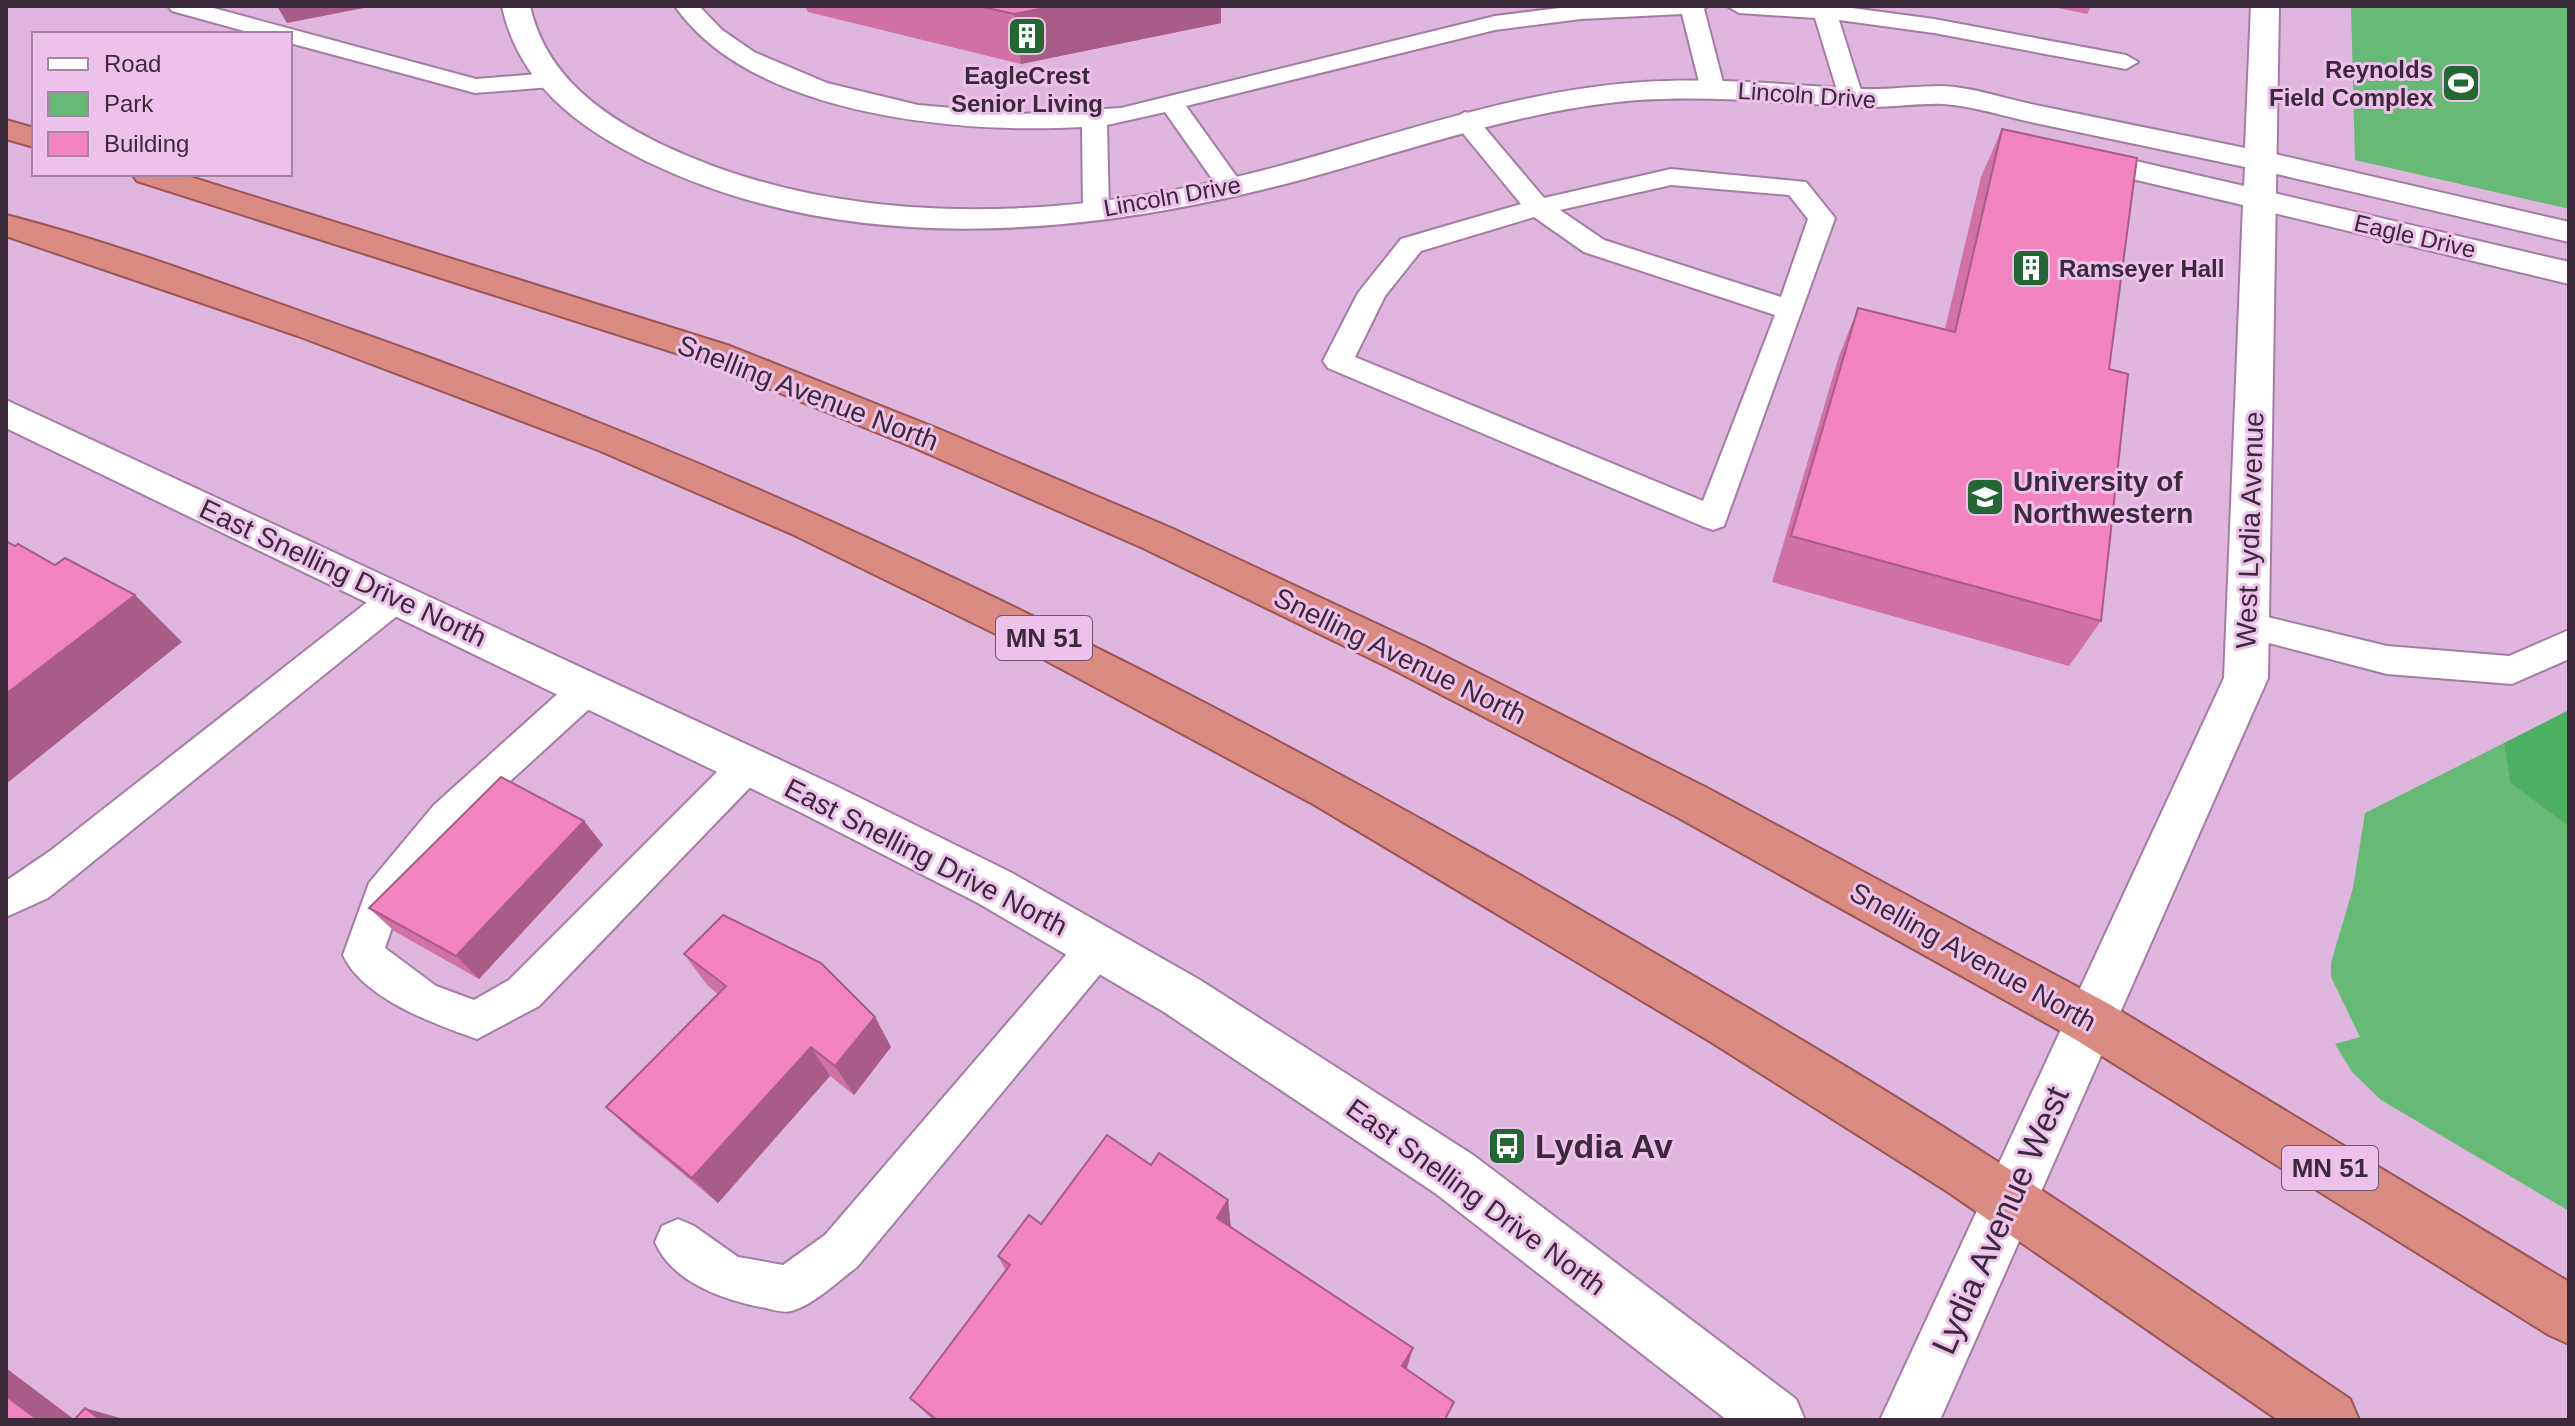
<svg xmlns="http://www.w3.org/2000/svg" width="2575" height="1426" font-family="Helvetica,sans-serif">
<rect width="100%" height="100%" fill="#dfb6dd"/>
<!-- green -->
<path fill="#67ba75" d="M2351 6H2569V209L2355 160Z
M2504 743 2510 783 2569 827V1211L2381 1100 2352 1072 2335 1044 2360 1037 2331 977V963L2353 888 2365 813Z"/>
<!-- forest -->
<path fill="#4cb060" d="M2569 710V827L2510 783 2504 743Z"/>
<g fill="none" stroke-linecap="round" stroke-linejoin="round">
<!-- service casing -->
<g stroke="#a47da3" stroke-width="4">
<path id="service" d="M168 6H206L476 79 551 73 563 80 551 87 475 93 290 43V34H255L172 11Z
M675 6H699L722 30 754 52 827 83 918 105 1022 114 1121 108 1495 16 1575 6H1707L1704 9 1725 90 1713 97 1701 90 1682 14 1581 19 1495 30 1186 106 1244 187 1240 193H1222L1165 112 1107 125 1109 211 1105 217H1087L1083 211 1082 127C960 134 751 116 675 6Z
M1727 6H1837L1934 19 2126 55 2138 62 2126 69 1934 33 1839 20 1864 100 1852 107 1840 100 1815 18 1739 13Z
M1465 112 1474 115 1544 198 1671 169 1806 182 1835 218 1724 526 1713 530 1702 526 1328 368 1323 361 1358 293 1401 239 1521 204 1452 120ZM1671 185 1789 195 1808 219 1781 297 1604 240 1560 210ZM1534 217 1584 252 1775 315 1703 501 1355 357 1385 296 1421 251Z
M396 585 408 589 413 598 408 607 48 898 6 917V881L50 851 384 589Z
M2247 612 2387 646 2509 656 2569 630V659L2512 684 2387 674 2235 634 2230 625 2235 616Z
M587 675 600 679 605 689 600 699 460 827 400 904 385 948 436 986 474 1000 509 980 735 754 748 750 761 754 766 765 761 776 539 1006 477 1039C435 1024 363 999 343 955L369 883 434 805 574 679Z
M1098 929 1112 934 1118 947 1112 960 857 1267C838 1281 814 1305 791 1311 783 1313 774 1310 766 1308 726 1301 672 1283 655 1242L662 1226 678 1219 694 1226 738 1257 783 1265 825 1235 1084 934Z"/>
</g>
<!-- minor casing -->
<g stroke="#a47da3" stroke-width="4">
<path id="minor" d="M2262 151 2569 222V242L2251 168 2246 161 2251 154Z
M2261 190 2569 262V284L2249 207 2245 200 2249 193Z"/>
</g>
<!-- tertiary casing -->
<g stroke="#a47da3" stroke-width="4">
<path id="tertiary" d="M502 6H530C546 76 601 115 663 145 855 236 1087 219 1287 164 1404 132 1520 90 1642 82 1715 77 1787 85 1860 89 1887 90 1915 86 1942 86 1971 87 2003 98 2031 104 2102 119 2174 133 2245 148L2251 6H2279L2268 678 1940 1420H1880L2224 678 2243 205 2064 163 2059 156 2064 149 2075 147 2244 186 2245 167C2175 152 2105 138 2035 123 2006 117 1974 106 1944 104 1917 103 1888 108 1861 107 1786 103 1713 95 1638 100 1523 109 1414 149 1304 179 1093 236 851 260 648 162 580 129 518 84 502 6Z
M6 400 834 785 1012 873 1200 980 1473 1155 1796 1399 1805 1420H1727L1435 1193 1164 1012 978 903 802 813 6 428Z"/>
</g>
<!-- trunk casing -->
<g stroke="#9c5655" stroke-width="4">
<path id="trunk" d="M6 120 34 128V147L6 139Z
M132 174H181L730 346 941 430 1171 528 1424 646 1709 789 2109 1004 2569 1282V1344L2549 1335 2073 1038 1677 817 1394 670 1143 548 915 448 704 362 137 181Z
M6 215C123 245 244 292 358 332 799 487 1210 693 1613 929 1738 1002 1865 1076 1987 1155 2110 1233 2229 1317 2350 1399L2359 1420H2278L1948 1192 1711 1042 1313 804 1004 638 794 535 598 450 298 336 6 236Z"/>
</g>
<!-- service -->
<use href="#service" fill="#fff" fill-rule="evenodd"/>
<!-- minor -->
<use href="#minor" fill="#fff" fill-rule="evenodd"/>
<!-- tertiary -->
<use href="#tertiary" fill="#fff" fill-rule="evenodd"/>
<!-- trunk -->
<use href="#trunk" fill="#da8b82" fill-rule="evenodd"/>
</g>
<!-- wall -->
<path fill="#d072a4" d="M805 6H1221V23L1021 64 808 12Z
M2049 6H2091L2087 14Z
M2002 129 2109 369 2101 621 2069 666 1772 582 1839 356 1858 308 1945 329 1981 177Z
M584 821 603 845 479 979 394 931 369 908Z
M684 954 875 1017 891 1047 854 1095 830 1076 718 1203 635 1134 606 1107 718 994 708 986Z
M1151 1165 1228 1200 1231 1227 1407 1369 1454 1402 1446 1419 1447 1420H933L910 1398 1006 1271 998 1256 1041 1224Z"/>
<!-- shaded-wall -->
<path fill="#a95c86" d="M277 6H374L287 23Z
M1056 6H1221V23L1021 64 1014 14Z
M135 595 182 642 6 784V694Z
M584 821 603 845 479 979 456 956Z
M875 1017 891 1047 854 1095 835 1066Z
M811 1047 830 1076 718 1203 692 1178Z
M1228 1200 1231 1230 1217 1218Z
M1413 1348 1406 1371 1402 1366Z
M6 1368 75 1420H38L6 1396Z
M85 1408 127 1420H101Z"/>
<!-- building -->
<path fill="#f284bf" stroke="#a95c86" stroke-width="2" d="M978 6H1056L1014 14Z
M2002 129 2137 158 2109 369 2128 374 2101 621 1791 536 1858 308 1955 332Z
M6 541 15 546 18 544 55 565 65 558 135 595 6 694Z
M501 777 584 821 456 956 369 908Z
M723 915 821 963 875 1017 835 1066 811 1047 692 1178 606 1107 726 986 684 954Z
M1107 1135 1151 1165 1159 1153 1228 1200 1217 1218 1413 1348 1402 1366 1454 1402 1445 1419 1447 1420H937L910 1398 1010 1265 998 1256 1029 1215 1041 1224Z
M6 1396 38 1420H6Z
M85 1408 101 1420H74Z"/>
<!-- icons -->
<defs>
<g id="building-square" transform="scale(2)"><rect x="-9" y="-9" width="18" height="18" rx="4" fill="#236732" stroke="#edc2ea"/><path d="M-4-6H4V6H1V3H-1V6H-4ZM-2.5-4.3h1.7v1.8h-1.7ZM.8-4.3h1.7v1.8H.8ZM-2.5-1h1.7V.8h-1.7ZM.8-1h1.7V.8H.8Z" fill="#fff"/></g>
<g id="stadium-square" transform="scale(2)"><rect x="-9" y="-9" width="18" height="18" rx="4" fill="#236732" stroke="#edc2ea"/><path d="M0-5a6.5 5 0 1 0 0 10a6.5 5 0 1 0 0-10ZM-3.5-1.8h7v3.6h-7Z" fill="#fff"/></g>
<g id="university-square" transform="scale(2)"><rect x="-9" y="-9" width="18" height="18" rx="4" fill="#236732" stroke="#edc2ea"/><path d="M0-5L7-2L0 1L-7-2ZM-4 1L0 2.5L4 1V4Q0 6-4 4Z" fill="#fff"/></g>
<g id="bus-square" transform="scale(2)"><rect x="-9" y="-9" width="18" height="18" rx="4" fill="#236732" stroke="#edc2ea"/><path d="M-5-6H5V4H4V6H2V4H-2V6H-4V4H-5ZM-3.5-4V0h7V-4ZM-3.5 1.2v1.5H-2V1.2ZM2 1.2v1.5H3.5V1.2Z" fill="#fff"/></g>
</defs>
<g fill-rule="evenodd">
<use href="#building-square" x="1027" y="36"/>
<use href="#stadium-square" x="2461" y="83"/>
<use href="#building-square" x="2031" y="268"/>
<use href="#university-square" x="1985" y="497"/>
<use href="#bus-square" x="1507" y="1146"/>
</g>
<g text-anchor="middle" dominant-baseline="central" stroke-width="6" stroke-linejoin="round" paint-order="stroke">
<!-- far-poi labels -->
<g font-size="24" font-weight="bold" fill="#3a2a3a" stroke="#edc2ea" text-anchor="end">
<text x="2433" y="69">Reynolds<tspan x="2433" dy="28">Field Complex</tspan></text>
<text x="1027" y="75" text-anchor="middle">EagleCrest<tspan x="1027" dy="28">Senior Living</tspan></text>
<text x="2059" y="268" text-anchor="start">Ramseyer Hall</text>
</g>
<!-- far-street labels -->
<g font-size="24" fill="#3a2a3a" stroke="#edc2ea">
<text transform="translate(1807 95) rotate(4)">Lincoln Drive</text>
<text transform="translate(1172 196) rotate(-10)">Lincoln Drive</text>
<text transform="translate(2415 236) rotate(13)">Eagle Drive</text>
</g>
<!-- shield labels -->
<g fill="#edc2ea" stroke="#70586f" stroke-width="2">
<rect x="996" y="616" width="96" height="44" rx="6"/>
<rect x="2282" y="1146" width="96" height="44" rx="6"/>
</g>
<g font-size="26" font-weight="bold" fill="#3a2a3a">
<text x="1044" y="638">MN 51</text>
<text x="2330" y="1168">MN 51</text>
</g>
<!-- street labels -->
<g font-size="28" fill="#3a2a3a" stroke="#edc2ea">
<text transform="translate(808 393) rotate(21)">Snelling Avenue North</text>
<text transform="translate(2250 530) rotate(-88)">West Lydia Avenue</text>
<text transform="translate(343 573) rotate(25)">East Snelling Drive North</text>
<text transform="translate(1400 656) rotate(26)">Snelling Avenue North</text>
<text transform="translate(926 857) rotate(27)">East Snelling Drive North</text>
<text transform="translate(1973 957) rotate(29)">Snelling Avenue North</text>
<text transform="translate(1476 1197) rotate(36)">East Snelling Drive North</text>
</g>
<!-- poi labels -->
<g font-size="28" font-weight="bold" fill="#3a2a3a" stroke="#edc2ea" text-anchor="start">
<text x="2013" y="481">University of<tspan x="2013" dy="32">Northwestern</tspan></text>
</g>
<!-- near-poi labels -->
<g font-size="34" font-weight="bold" fill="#3a2a3a" stroke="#edc2ea" text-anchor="start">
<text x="1535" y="1146">Lydia Av</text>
</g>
<!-- near-street labels -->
<g font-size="34" fill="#3a2a3a" stroke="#edc2ea">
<text transform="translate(2000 1220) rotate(-66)">Lydia Avenue West</text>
</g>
</g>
<!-- border -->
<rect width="2575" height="1426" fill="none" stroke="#3a2a3a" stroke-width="16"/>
<!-- legend -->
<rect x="32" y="32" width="260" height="144" fill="#edc2ea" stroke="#a585a4" stroke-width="2"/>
<rect x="48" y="58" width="40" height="12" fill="#ffffff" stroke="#a585a4" stroke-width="2"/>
<text x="104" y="72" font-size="24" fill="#3a2a3a">Road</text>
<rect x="48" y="92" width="40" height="24" fill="#67ba75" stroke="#a585a4" stroke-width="2"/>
<text x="104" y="112" font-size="24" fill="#3a2a3a">Park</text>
<rect x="48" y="132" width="40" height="24" fill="#f284bf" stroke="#a585a4" stroke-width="2"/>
<text x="104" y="152" font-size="24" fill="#3a2a3a">Building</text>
</svg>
